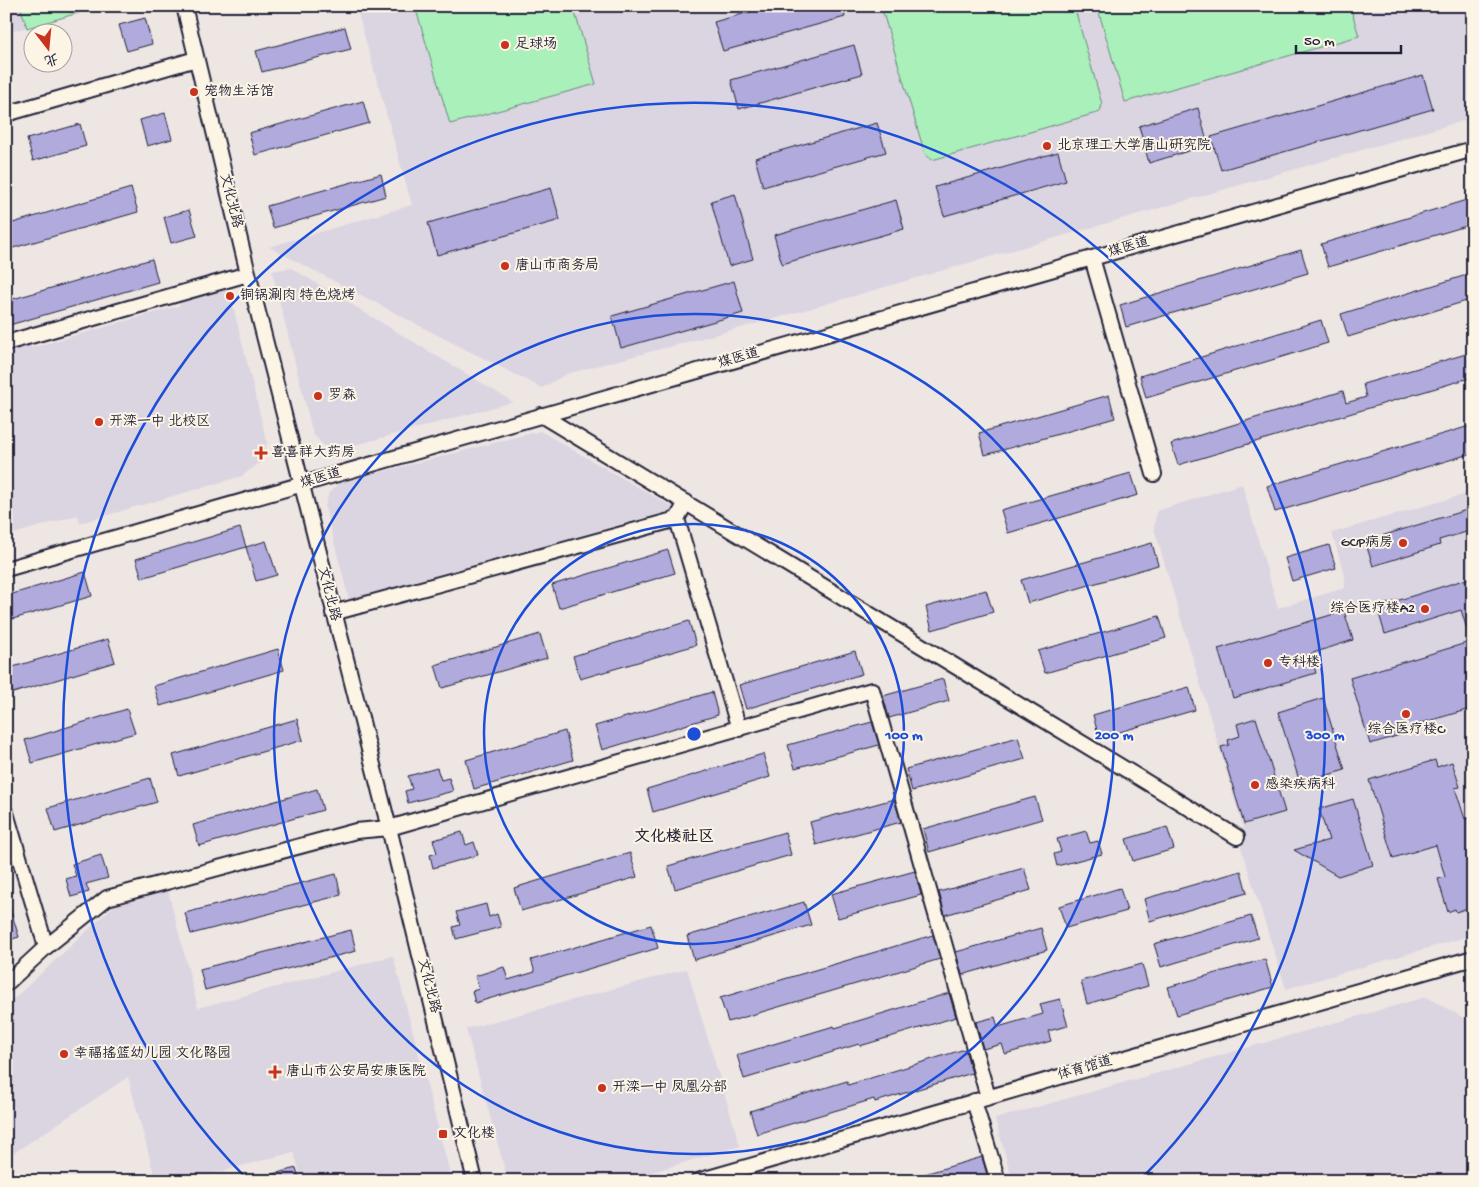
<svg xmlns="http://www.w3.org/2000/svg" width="1479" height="1187" font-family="'Gochi Hand','LXGW WenKai TC',sans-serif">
<rect width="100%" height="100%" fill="#ede6e3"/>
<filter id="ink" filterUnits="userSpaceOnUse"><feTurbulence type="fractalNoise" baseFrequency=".02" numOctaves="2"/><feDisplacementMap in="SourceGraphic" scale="10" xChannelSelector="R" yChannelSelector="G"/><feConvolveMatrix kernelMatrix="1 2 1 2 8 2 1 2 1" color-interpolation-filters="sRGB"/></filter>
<g filter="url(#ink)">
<!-- built -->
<path fill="#dbd4e1" d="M6 6H102L6 33Z
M356 6H1473V118L770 320 566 374 542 388 445 339 269 247 412 205Z
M291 268 513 402 341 449 324 446 313 434 272 271Z
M228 286 267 443 261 462 242 476 80 523 78 515 6 536V352L30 345 31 348 179 306 181 298Z
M540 431 676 509 349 599 325 507 329 493 339 483Z
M1242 484 1278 608 1345 588V576L1332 533 1473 492V935L1286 989 1240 844 1244 831 1154 528 1157 511Z
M168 891 198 1008 393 956 452 1181H302L294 1152 186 1181H156L128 1077 6 1158V1006L115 905Z
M687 969 740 1146 621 1181H508L466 1029Z
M1426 997 1473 1023V1181H1013L995 1119Z"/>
<!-- green -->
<path fill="#aaf0bb" stroke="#66897b" d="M20 6H102L27 28Z
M415 6H573L596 84 450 124Z
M881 6H1074L1102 104 1100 112 932 160 925 154Z
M1097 6H1159L1160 8 1166 6H1350L1359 36 1125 102Z"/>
<!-- building -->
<path fill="#b0abdc" stroke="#22223b" d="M771 6H842L845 17 723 51 714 22Z
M145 18 152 44 127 51 119 25Z
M345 27 351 49 262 72 256 51Z
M854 45 862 74 739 109 731 80Z
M1423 75 1433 109 1221 170 1211 137Z
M363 101 369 123 255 155 249 133Z
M1198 108 1208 145 1149 163 1139 126Z
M165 113 172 139 147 146 140 120Z
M877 123 886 152 763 187 755 158Z
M80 124 86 146 33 161 27 139Z
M1058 152 1066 181 944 216 935 187Z
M381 174 386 196 273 228 267 206Z
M131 188 138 212 6 250V225Z
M551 188 560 220 437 255 428 223Z
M735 194 753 259 729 266 711 201Z
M1473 198V224L1328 267 1321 244Z
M896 200 904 229 782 264 774 235Z
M189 210 197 236 171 243 164 217Z
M1301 250 1308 273 1126 327 1120 305Z
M152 259 158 282 6 326V301Z
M1473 273V299L1348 337 1341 314Z
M734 281 743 313 621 348 612 316Z
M1321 320 1328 343 1146 398 1140 376Z
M1473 352V377L1178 465 1171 444 1343 391 1346 403 1366 397 1363 384Z
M1109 395 1115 418 985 455 979 433Z
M1473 425V453L1275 512 1267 486Z
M1131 473 1138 495 1008 533 1001 510Z
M1473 508V530L1439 540 1440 545 1373 566 1365 541Z
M240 528 246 547 142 578 136 559Z
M266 541 277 575 256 581 246 547Z
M1152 543 1158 565 1028 603 1021 580Z
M1329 545 1336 568 1292 581 1285 558Z
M668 550 675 573 559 608 552 585Z
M85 572 92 596 6 621V596Z
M1473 577V639H1470L1461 610 1385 634 1377 607Z
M986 590 993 612 932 630 926 607Z
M1344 611 1353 640 1310 654 1316 673 1233 698 1218 649Z
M1159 616 1166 638 1045 673 1038 651Z
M689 621 696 645 580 679 573 656Z
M540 634 547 658 442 688 435 665Z
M108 639 115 662 13 693 6 669Z
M1473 641V708L1418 724 1420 729 1370 744 1350 678Z
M278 649 284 670 160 706 154 686Z
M855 651 862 674 746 709 739 685Z
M943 679 949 701 889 718 883 696Z
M1189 687 1195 710 1099 738 1093 715Z
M712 692 718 715 602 750 595 726Z
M1323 698 1345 770 1300 783 1278 712Z
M127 709 135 733 32 763 25 740Z
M1256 718 1285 812 1244 824 1221 747 1229 745 1228 740 1240 736 1237 724Z
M297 719 303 740 179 776 173 755Z
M872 722 879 745 795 768 788 745Z
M565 731 573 760 474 789 466 760Z
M1018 737 1025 759 912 791 906 769Z
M763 754 770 777 653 812 647 789Z
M1435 760 1437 767 1452 762 1460 787 1455 788 1465 819 1468 818 1473 833V906L1456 912 1455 909 1448 912 1438 879 1445 877 1436 845 1393 858 1369 780Z
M437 768 441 780 449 778 453 791 408 803 405 791 412 789 408 776Z
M150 778 157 802 55 832 48 808Z
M317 789 323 810 199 846 193 825Z
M1035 797 1042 819 929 852 923 829Z
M894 799 901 822 816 845 810 822Z
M1353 799 1373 865 1338 876 1294 850 1329 840 1319 809Z
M1167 827 1174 849 1133 861 1126 839Z
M1086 831 1090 843 1098 841 1102 854 1057 866 1054 854 1061 852 1057 839Z
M462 832 466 845 474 842 478 855 433 868 430 855 437 853 433 840Z
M785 832 791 855 675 889 668 866Z
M630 853 637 877 521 911 514 888Z
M101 855 108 878 86 884 89 892 71 897 66 879 76 876 72 864Z
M1024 868 1031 890 945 915 939 892Z
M915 871 921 895 838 918 831 894Z
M1241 871 1247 893 1150 921 1144 899Z
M336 874 341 895 191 934 185 913Z
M1120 888 1127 911 1066 928 1059 906Z
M804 902 811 925 694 960 687 936Z
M486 904 489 917 497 914 501 927 456 939 453 927 460 925 456 912Z
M6 905H9L19 937 6 941Z
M1251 916 1258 938 1161 967 1154 944Z
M651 925 658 948 475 1003 472 991 479 989 475 976 504 967 508 980 535 972 531 960Z
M1041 928 1047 950 962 975 956 952Z
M351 930 356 951 205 990 200 969Z
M933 935 940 959 728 1022 720 998Z
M1265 959 1273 987 1177 1015 1168 987Z
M1142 964 1148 986 1087 1004 1081 981Z
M949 993 956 1017 860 1046 859 1044 744 1079 737 1055 834 1026 835 1028Z
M1060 999 1068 1026 1048 1031 1051 1041 1005 1054 1002 1044 983 1049 976 1022 995 1017 998 1027 1043 1014 1040 1004Z
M965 1049 972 1073 875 1102 874 1099 757 1134 750 1111 847 1081 848 1085Z
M982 1157 989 1181H912L911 1178Z
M296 1168 300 1181H262V1177Z"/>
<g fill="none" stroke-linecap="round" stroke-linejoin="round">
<!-- minor casing -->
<g stroke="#22223b" stroke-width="18">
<path id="minor" d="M184 6 245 261 389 828 475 1181
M6 114 196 59
M1092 258 1154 474
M6 343 248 274
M541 415 1237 837
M677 519 739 729
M6 569 1473 149
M333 613 677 519 686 502
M6 813 46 947
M6 984 46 947 107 898 356 831 389 828 872 690 988 1097
M974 1101 998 1181
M698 1181 1473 958"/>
</g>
<!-- minor -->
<use href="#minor" stroke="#fcf5e5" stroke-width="14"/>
</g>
</g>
<!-- distance rings -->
<g fill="none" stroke="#1d4ed8" stroke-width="2.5">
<circle cx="694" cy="734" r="210"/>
<circle cx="694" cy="734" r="420"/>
<path d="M248 1180A631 631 0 1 1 1140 1180"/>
</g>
<!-- markers -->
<g fill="#c8321e" stroke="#fcf5e5" stroke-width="2">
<circle cx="505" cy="45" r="5"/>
<circle cx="194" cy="92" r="5"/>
<circle cx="1047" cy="146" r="5"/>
<circle cx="505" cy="266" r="5"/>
<circle cx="230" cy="296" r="5"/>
<circle cx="318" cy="396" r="5"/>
<circle cx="99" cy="422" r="5"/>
<path d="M258.5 445.5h5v5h5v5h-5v5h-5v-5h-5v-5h5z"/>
<circle cx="1403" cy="543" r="5"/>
<circle cx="1425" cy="609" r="5"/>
<circle cx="1268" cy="663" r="5"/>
<circle cx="1406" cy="714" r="5"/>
<circle cx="1255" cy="785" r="5"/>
<circle cx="64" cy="1054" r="5"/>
<path d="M272.5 1064.5h5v5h5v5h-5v5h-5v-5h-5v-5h5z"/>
<circle cx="602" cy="1088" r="5"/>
<rect x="438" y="1129" width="10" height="10" rx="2.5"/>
</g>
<g text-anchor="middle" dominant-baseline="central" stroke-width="4" stroke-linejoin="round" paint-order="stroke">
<!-- poi labels -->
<g font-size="14" fill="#22223b" stroke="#fcf5e5" text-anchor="start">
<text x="515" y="45">足球场</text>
<text x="204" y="92">宠物生活馆</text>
<text x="1057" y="146">北京理工大学唐山研究院</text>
<text x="515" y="266">唐山市商务局</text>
<text x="240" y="296">铜锅涮肉 特色烧烤</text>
<text x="328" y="396">罗森</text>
<text x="109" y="422">开滦一中 北校区</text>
<text x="271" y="453">喜喜祥大药房</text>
<text x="1393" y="543" text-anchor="end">GCP病房</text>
<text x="1415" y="609" text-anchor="end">综合医疗楼A2</text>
<text x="1278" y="663">专科楼</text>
<text x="1406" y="730" text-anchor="middle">综合医疗楼C</text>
<text x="1265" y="785">感染疾病科</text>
<text x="74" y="1054">幸福摇篮幼儿园 文化路园</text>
<text x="286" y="1072">唐山市公安局安康医院</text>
<text x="612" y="1088">开滦一中 凤凰分部</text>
<text x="453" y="1134">文化楼</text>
</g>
<!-- street labels -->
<g font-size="14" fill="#22223b" stroke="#fcf5e5">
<text transform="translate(230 201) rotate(76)">文化北路</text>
<text transform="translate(1129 248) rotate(-16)">煤医道</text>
<text transform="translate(739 359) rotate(-16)">煤医道</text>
<text transform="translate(321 479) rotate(-16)">煤医道</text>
<text transform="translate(328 594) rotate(76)">文化北路</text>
<text transform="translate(428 986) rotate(76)">文化北路</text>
<text transform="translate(1085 1069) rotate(-16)">体育馆道</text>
</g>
<!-- quarter labels -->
<g font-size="16" font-weight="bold" fill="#22223b" stroke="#fcf5e5">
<text x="674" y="838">文化楼社区</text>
</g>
</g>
<circle cx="694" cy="734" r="8" fill="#1d4ed8" stroke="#fcf5e5" stroke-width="2.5"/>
<g font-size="15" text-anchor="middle" font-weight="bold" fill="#1d4ed8" stroke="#fcf5e5" stroke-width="4" stroke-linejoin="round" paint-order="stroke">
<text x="904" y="739">100 m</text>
<text x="1114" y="739">200 m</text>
<text x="1325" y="739">300 m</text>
</g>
<!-- margin -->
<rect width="1479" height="1187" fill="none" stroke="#fcf5e5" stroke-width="25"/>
<rect x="12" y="12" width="1454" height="1162" fill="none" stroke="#22223b" stroke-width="2" filter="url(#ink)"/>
<!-- north arrow -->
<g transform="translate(48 48) rotate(164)"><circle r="24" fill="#fcf5e5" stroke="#a5a1a1"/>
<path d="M0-4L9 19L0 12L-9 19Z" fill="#c8321e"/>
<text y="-8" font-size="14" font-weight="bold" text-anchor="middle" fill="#22223b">北</text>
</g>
<!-- scale -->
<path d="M1296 45v8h105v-8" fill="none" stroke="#22223b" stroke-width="2.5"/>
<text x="1304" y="45" font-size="15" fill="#22223b" stroke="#fcf5e5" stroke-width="4" paint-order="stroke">50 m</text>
</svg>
